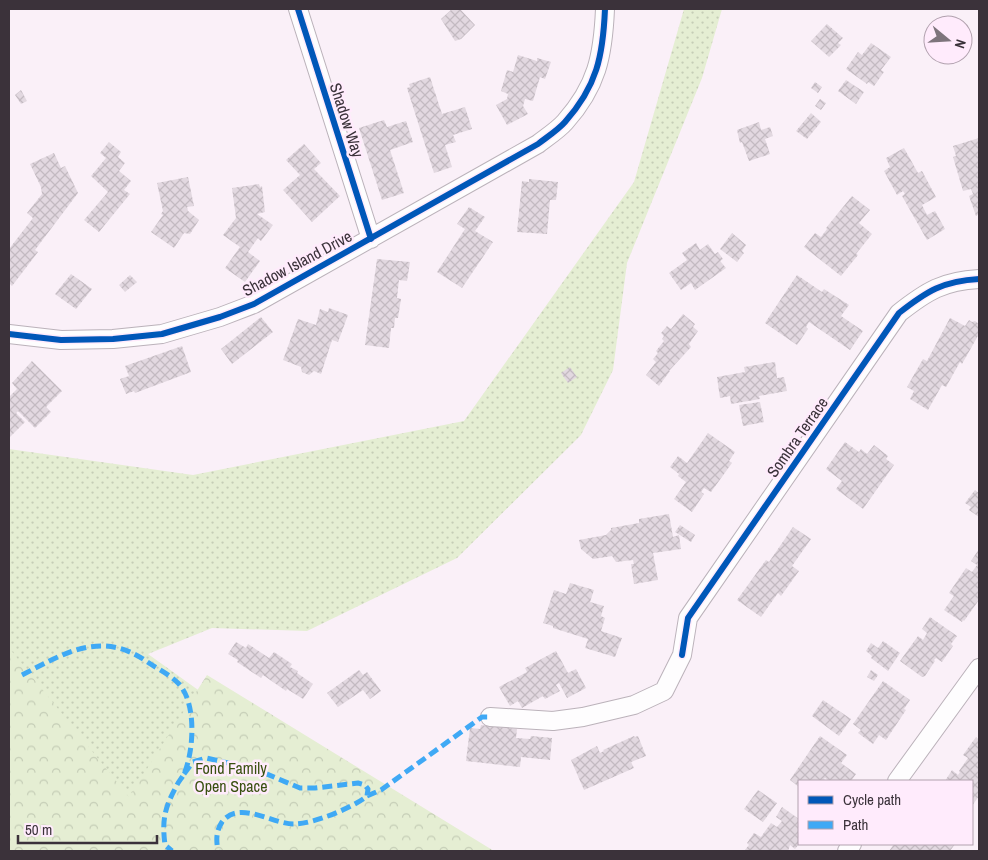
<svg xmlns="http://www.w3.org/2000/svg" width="988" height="860" font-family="'Archivo Narrow',sans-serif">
<defs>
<pattern id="grass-dots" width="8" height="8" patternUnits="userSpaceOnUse" patternTransform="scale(1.25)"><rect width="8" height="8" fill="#e5eed3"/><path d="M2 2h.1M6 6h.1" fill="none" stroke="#c5cdb6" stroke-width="1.8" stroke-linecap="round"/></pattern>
<pattern id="park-crowns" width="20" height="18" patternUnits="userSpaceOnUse" patternTransform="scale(1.25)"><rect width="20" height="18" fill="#e5eed3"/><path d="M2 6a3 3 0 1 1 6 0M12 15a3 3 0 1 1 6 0" fill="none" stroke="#c5cdb6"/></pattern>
<pattern id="building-cross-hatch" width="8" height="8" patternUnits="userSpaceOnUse" patternTransform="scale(1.25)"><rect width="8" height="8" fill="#e2d8e0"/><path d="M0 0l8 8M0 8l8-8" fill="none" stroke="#c3bac1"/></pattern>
</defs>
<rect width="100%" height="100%" fill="#faf0f8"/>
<!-- grass -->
<path fill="url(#grass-dots)" d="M684 9H722L702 78 627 263 613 370 581 435 457 558 307 631 212 628 148 654 357 804 9 851V449L193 475 464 421 634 182Z"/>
<!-- park -->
<path fill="url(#park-crowns)" d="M9 648 129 797 207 675 494 851H9Z"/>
<!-- building -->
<path fill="url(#building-cross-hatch)" d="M452 9H460L475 25 461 39 455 41 441 19Z
M827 24 843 38 838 43 841 45 829 57 811 41Z
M871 43 891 57 881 70 884 72 874 86 868 82 867 84 846 69 858 52 862 55Z
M518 55 537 61V58L551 62 545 79 540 77 533 101 525 99 523 106 528 114 507 125 496 105 507 99 508 94 501 91 507 70 513 72Z
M430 77 442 114 465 107 472 129 453 135 456 142 445 145 452 167 434 173 407 88 410 87 409 84Z
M846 80 864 92 856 104 838 91Z
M815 82 822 87 818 93 811 88Z
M21 90 27 101 21 104 15 95Z
M820 99 826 103 821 110 815 106Z
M811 113 821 122 807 139 796 131Z
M384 120 387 127 406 121 413 142 390 150 404 193 382 200 359 128Z
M759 122 761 130 770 127 773 136 765 139 770 154 749 161 742 142 740 143 737 130Z
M979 138V214L976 216 969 196 973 194 971 189 963 191 953 157 956 156 953 146Z
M109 142 121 152 118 157 125 163 119 171 131 181 124 190 130 194 99 232 84 220 108 192 91 176 106 158 100 153Z
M304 144 321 163 314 169 340 196 312 222 283 190 300 175 286 160Z
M904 148 918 173 922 171 936 197 922 205 927 215 935 211 945 229 927 240 902 196 905 194 903 191 897 195 884 171 890 167 886 158Z
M54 153 61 168 65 166 78 193 35 250 38 252 12 286 9 283V249L33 218 27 213 42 194 41 187 30 164Z
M188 177 194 206 187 207 188 211 199 220 190 234 184 233 174 248 151 232 163 215 161 214 163 211 157 183Z
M529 179 558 182 556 200H550L547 234 517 232 522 181 529 182Z
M259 184 260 187 262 186 265 212 257 214 273 225 261 241 258 238 248 252 260 261 245 282 225 268 240 247 223 235 236 218 232 188Z
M852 196 870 210 859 223 872 234 856 254 858 255 841 276 804 247 815 233 821 237 827 229 826 228Z
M469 207 485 217 475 231 493 242 462 288 437 272 465 229 457 224Z
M732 233 746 245 742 251 744 253 737 262 720 249Z
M696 243 700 250 708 244 715 254 718 252 723 259 720 261 726 268 695 290 691 283 681 290 669 273 687 260 682 253Z
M377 259 410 262 407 281 399 280 397 298 401 299 398 318H395L394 328H391L389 348 365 345Z
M71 274 92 289 76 309 55 294Z
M130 275 137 282 125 292 119 285Z
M797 275 822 292 824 289 849 305 841 316 863 331 850 350 809 322 806 327 808 329 797 345 765 323Z
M329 308 348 315 338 342 332 340 321 374 314 371 309 375 302 372 301 367 283 360 298 319 316 325 320 309 328 312Z
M683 314 695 324 693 327 698 331 689 344 691 347 669 371H670L659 386 646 375 656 362 653 359 658 353 656 351 664 341 662 339 664 336 661 333 667 326 671 329Z
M261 317 273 332 232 364 221 349Z
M950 318 965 326 969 320 972 322 975 321 979 324V334L962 364 960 362 946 387 942 385 928 410 910 399 914 391 907 387 923 359 927 361Z
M182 346 191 372 135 393 134 391 126 394 120 379 129 376 125 366Z
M32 361 62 391 46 407 51 412 35 428 18 411 16 413 25 422 9 438V397L17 389 12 383Z
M775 362 777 378 784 377 787 391 759 396 760 399 731 404 730 396 720 398 717 377 745 372 744 367Z
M570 367 577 377 568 383 561 373Z
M760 402 764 422 743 426 739 405Z
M708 433 735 452 729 461 732 463 711 492 704 488 701 492 704 494 692 512 674 499 686 482 678 476 679 474 670 467 678 456 687 463Z
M845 442 859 452 861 449 867 454 874 445 888 456 886 459 894 465 863 509 836 489 842 481 826 469Z
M975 490 979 493V517L969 510 971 507 965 503Z
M669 514 673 537 679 535 681 549 653 553 658 580 634 584 631 564H634L633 560 616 562 612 556 593 559 581 549 579 540 606 535 611 530V528L639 523V519Z
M680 525 695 535 691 542 675 532Z
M793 527 811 539 792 566 799 571 781 596 778 593 761 617 737 600 766 560 769 562Z
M979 549V600L964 621 963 620 962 622 944 610 954 596 949 593 966 568 972 572 977 565 971 561Z
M570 583 594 590 590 602 604 606 601 616 605 618 601 631 622 638 615 657 585 648 588 639 553 628V626L543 623 554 590 566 594Z
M930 617 957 636 951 644 953 646 942 662 936 658 934 660 935 661 925 676 922 677 900 661 918 636 923 640 927 633 922 629Z
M883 641 900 653 888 671 871 658 872 656 866 651 871 643 878 648Z
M236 642 246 648 248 644 269 658 274 652 292 664 290 667 298 671 297 673 313 684 303 699 287 689 286 691 263 675 261 678 237 662 238 660 228 654Z
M556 651 568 673 576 669 586 688 567 698 559 683 556 685 560 691 545 699 543 696 522 708 518 701 510 706 499 687 527 672 525 668Z
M359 670 363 675 367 672 381 691 370 699 363 690 338 707 327 693Z
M871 670 878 675 874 681 867 677Z
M883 681 910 700 904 709 906 710 886 740 879 735 873 744 858 733 861 730 853 724Z
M823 700 851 719 839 736 812 716Z
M481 725 517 729 516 738 530 739 531 736 552 738 550 760 521 757 520 767 466 761 470 728 480 729Z
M634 736 635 737 638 736 646 756 631 762 634 768 584 790 571 760 597 746 600 753 604 751 603 750Z
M820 736 847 755 841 763 856 774 851 781H829L825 778 824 779 826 781H799V787L790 780Z
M976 737 979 740V796L972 806V781H945L952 770 958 775 960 772 959 771 968 758 963 755Z
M758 790 777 803 763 822 744 809Z
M782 807 799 819V844L795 849 790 845 788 851H744L749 845 747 843 754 833 761 837 771 823 777 827 782 821 776 817Z
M894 844H955L950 851H889Z"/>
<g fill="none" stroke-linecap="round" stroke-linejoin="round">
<!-- minor casing -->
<g stroke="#bbb2ba" stroke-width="20">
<path id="minor" d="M298 9 371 239
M9 334 61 340 113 339 162 334 220 317 254 304 538 144C547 137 558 130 565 122 597 86 603 56 605 9
M490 717 553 721 583 717 634 705 664 691 682 655 688 618 899 313C927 291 943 281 979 279
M897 781 979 668
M847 851 852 844"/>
</g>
<!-- minor -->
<use href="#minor" stroke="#fefdfe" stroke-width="18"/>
<!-- quiet -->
<path stroke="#3fa9f5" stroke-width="5" stroke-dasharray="10 5" stroke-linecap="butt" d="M22 675C65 653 101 630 146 661 156 668 169 674 178 683 197 702 194 751 184 774 182 778 178 782 176 787 164 809 162 821 165 845L172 851
M184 774 193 762 206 758 255 769 300 788H315L358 783 365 785 368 789 367 796C354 807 313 824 295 824 274 825 239 799 222 822 216 831 216 840 218 851
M367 796 381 790 482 717H490"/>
<!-- cycleway casing -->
<g stroke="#ffebfc" stroke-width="9">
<path id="cycleway" d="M298 9 371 239
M9 334 61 340 113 339 162 334 220 317 254 304 538 144C547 137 558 130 565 122 597 86 603 56 605 9
M682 655 688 618 899 313C927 291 943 281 979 279"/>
</g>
<!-- cycleway -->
<use href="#cycleway" stroke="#0057b8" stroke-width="6"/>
</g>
<g text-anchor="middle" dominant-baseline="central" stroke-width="5" stroke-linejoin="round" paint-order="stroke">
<!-- street labels -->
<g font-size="16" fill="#3b323a" stroke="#ffebfc">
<text transform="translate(347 120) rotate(72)">Shadow Way</text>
<text transform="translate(297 263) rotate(-28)">Shadow Island Drive</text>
<text transform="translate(797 437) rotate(-55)">Sombra Terrace</text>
</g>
<!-- park labels -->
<g font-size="16" fill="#395010" stroke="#ffebfc">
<text x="231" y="768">Fond Family<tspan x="231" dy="18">Open Space</tspan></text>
</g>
</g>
<!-- border -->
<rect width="988" height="860" fill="none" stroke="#3b323a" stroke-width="20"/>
<!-- legend -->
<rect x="798" y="780" width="175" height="65" fill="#ffebfc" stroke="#b1a1ae"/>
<rect x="808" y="796" width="25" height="8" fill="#0057b8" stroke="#b1a1ae"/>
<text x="843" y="805" font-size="15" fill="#3b323a">Cycle path</text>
<rect x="808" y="821" width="25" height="8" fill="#3fa9f5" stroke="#b1a1ae"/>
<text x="843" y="830" font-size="15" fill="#3b323a">Path</text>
<!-- north arrow -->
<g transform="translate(948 40) rotate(108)"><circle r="24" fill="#ffebfc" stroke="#b1a1ae"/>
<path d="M0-4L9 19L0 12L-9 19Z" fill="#7e747c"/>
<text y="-8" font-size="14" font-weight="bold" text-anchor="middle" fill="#3b323a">N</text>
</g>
<!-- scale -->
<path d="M18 835v8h139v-8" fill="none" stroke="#3b323a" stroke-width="2.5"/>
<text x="25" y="835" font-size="15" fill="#3b323a" stroke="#ffebfc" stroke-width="4" paint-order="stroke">50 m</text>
</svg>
